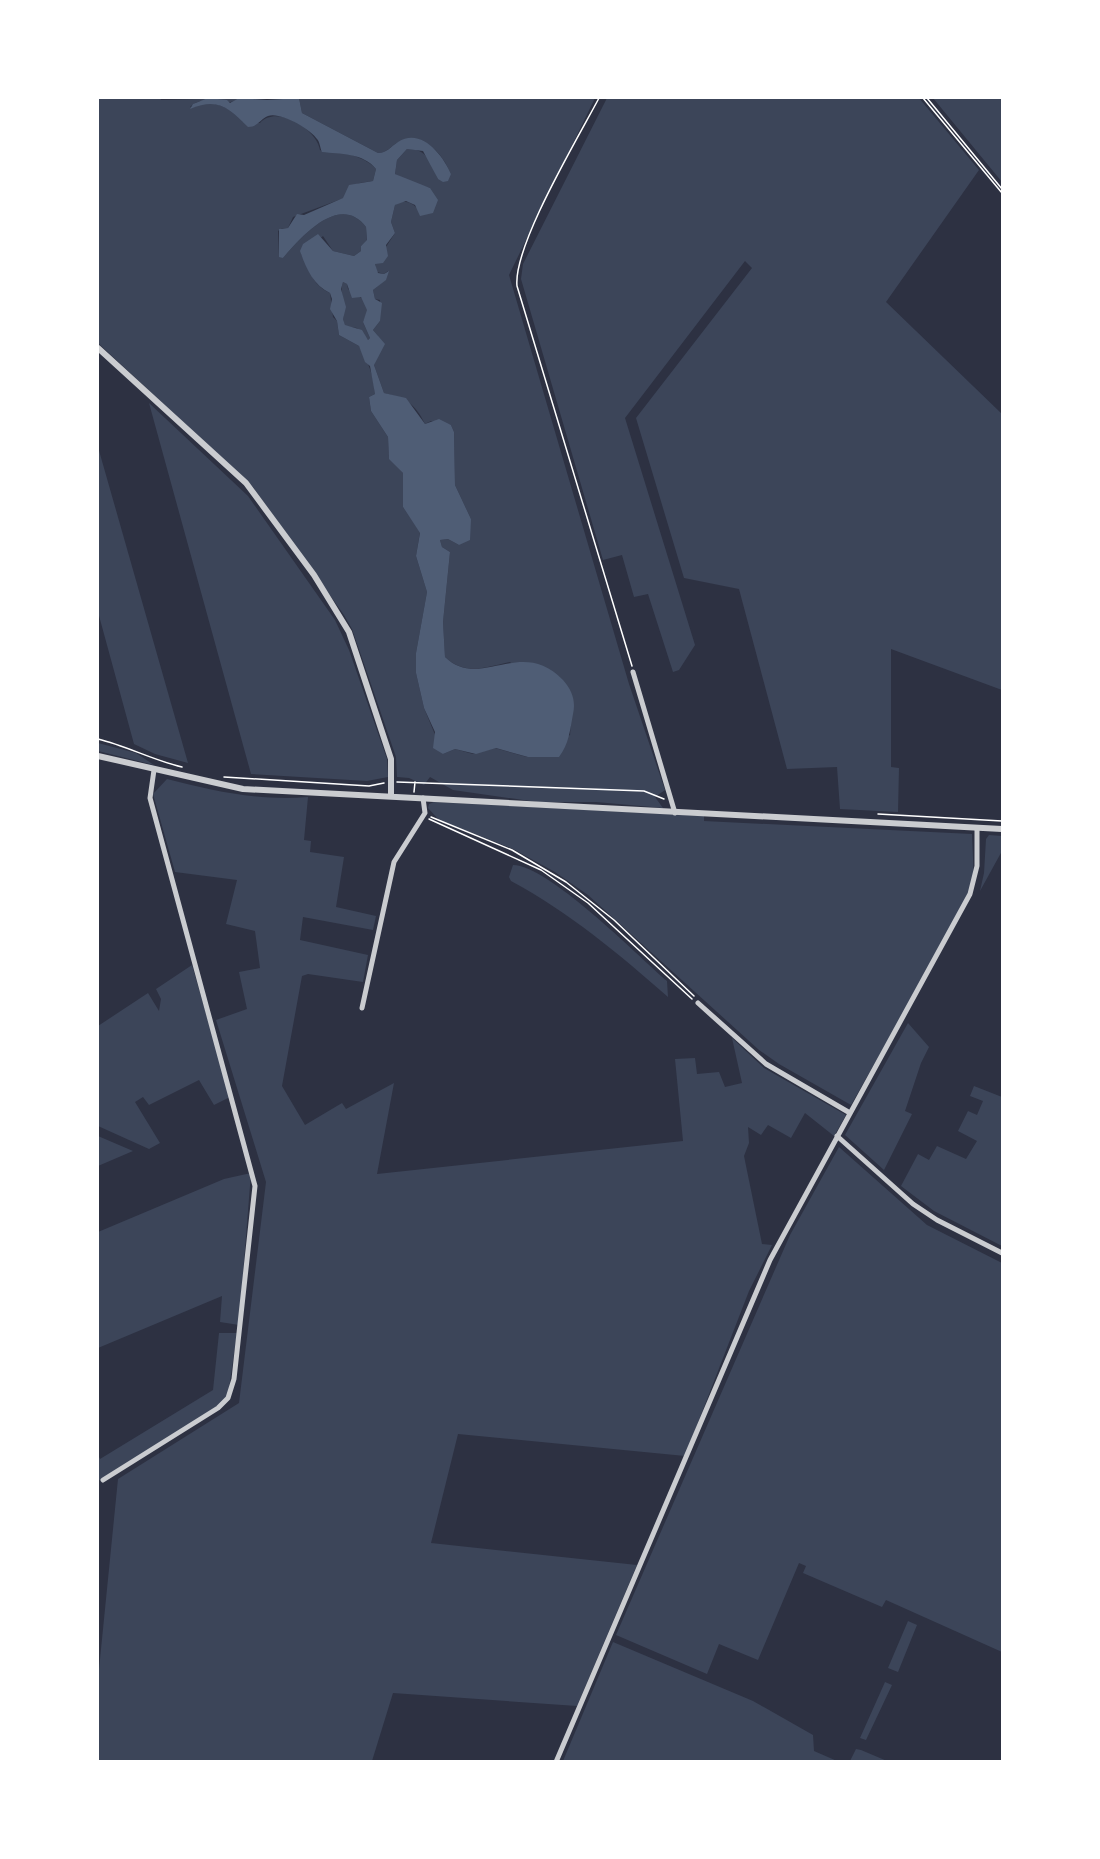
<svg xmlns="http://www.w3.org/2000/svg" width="1100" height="1859" font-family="'PT Sans Narrow',sans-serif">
<rect width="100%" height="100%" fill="#2d3142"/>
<!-- green -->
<path fill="#3c4559" d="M98 98H160L161 100 239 98C225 110 204 92 190 107 194 108 197 105 203 104 217 101 235 110 243 122L260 123C276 104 317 129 320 150 327 154 332 151 340 152 350 153 370 161 376 169L373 181C360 183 348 183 344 198L293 217 288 228H282L278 231 279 254 283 258C302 236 340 193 366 227L367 241 361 246V251L354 256 333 251 323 236 301 254C311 271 311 284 330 293L333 317 337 321 339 335 359 346C368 362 374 375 375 394L369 397 371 411 388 437 389 458 403 473V507L420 532 416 556 427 592 416 653V673L424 708 443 754 455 749 473 754 495 748 527 757 570 735 571 721 510 662C486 667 465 676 445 657L443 622 450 552 442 547 440 540 448 539 459 545 471 519 455 485 454 432 451 425 431 421 425 424C415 403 405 398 384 393L374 365 378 336 373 330 380 321V300L375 299 373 290 385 280 388 271 384 274 377 272 375 264 395 233 391 222 395 205C403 199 413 202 418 210L430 188 410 182 395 174 397 160 407 149C428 149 430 162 438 179L451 174C441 151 425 134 399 142 391 145 388 153 378 153L302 113 299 98H595L509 275 629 684 665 790 655 797 663 808 596 802H537L453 790 430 777 424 785 409 778 397 777 396 757 352 629 344 615 253 487 98 343Z
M607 98H919L979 170 886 302 1002 414V690L891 649V767L899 768 898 812 840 809 837 767 787 769 739 589 684 578 636 418 752 268 745 261 625 418 695 645 679 670 673 672 648 594 634 597 622 555 603 560 521 279 523 264Z
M933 98H1002V182Z
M343 282 347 284 348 289 363 299 368 310 363 322 370 338 368 340 357 328 345 326 343 319C346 303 339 292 343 282Z
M149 403 248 496 335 620 349 650 387 759 388 777 367 781 251 774Z
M98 447 188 763 155 754 134 744 98 612Z
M98 743 136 753 154 765 98 751Z
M167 779C213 791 259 801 308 797L304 840 311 841 310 852 344 857 336 907 376 916 373 930 303 917 300 940 368 955 363 982 308 974 302 976 282 1086 305 1125 342 1103 346 1109 394 1083 377 1174 683 1141 675 1059 695 1058 697 1074 719 1072 725 1087 742 1083 732 1038 764 1068 846 1115 834 1136 805 1113 791 1138 768 1125 761 1135 748 1127 749 1143 744 1156 762 1244 772 1245 749 1291 685 1456 458 1434 431 1543 637 1565 577 1706 393 1693 372 1761 98 1762V1679L118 1479 239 1403 266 1182 216 1020 247 1009 239 972 260 968 255 931 226 924 237 880 175 872 153 794Z
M434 802 704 816V821L972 834 974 882 936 955 851 1105 779 1064 759 1050 588 895 555 872 513 849 439 820 428 808 429 804Z
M989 835 1002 836V851L980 891 984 873 986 839Z
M513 865C548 865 637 955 667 981L668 997C618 953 570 913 511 881L509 877Z
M192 965 230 1097 214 1105 199 1080 149 1105 143 1097 135 1102 160 1143 149 1149 98 1126V1026L148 993 159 1011 161 999 156 989Z
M908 1023 929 1047 921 1063 905 1111 912 1114 884 1170 845 1135Z
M974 1086 1002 1097V1246L934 1211 901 1186 918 1154 929 1160 937 1146 966 1159 977 1141 958 1131 968 1111 977 1115 983 1101 970 1096Z
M98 1136 133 1151 98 1166Z
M839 1147 927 1225 1002 1263V1652L886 1600 882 1607 803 1573 806 1566 799 1563 758 1660 719 1644 707 1674 616 1635 790 1235Z
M251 1173 239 1325 220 1322 222 1296 98 1348V1232L224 1179Z
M219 1333H237L228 1395 218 1407 98 1481V1455L100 1459 213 1390Z
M908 1621 917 1625 898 1672 888 1668Z
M613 1642 753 1701 813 1735 814 1751 837 1761H563Z
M885 1682 892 1685 866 1740 860 1738Z
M856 1749 861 1750 887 1761H850Z"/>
<!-- water -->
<path fill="#4f5d75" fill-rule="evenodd" d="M208 98 227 100 230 103 239 98 267 100 299 98 302 113 378 153C387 153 390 147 398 142 421 127 443 155 451 174L448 181 443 182 438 179 423 151 407 149 397 160 395 174 430 188 438 200 433 213 420 216 415 205 406 201 395 205 391 222 395 233 386 245 388 256 383 263 375 264 378 273 384 274 389 271 386 280 373 290 375 299 382 303 380 321 373 330 385 344 374 365 384 393 406 398 425 424 439 419 451 425 454 432 455 485 471 519 470 540 459 545 448 539 440 540 442 547 450 552 443 622 445 657C480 691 521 636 563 680 572 690 576 701 573 714 570 730 569 744 559 757H528L496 748 476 754 455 749 443 754 433 748 435 732 424 708 416 673V653L427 592 416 556 420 533 403 507V473L389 459 388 437 371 411 369 397 375 394 370 366 365 362 359 346 339 335 337 321 330 309 332 299 330 293C313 285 306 268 300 251L303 244 318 234 333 251 354 256 361 251V246L367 240 366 227C340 193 302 236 283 258L279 257V229L288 228 297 214 304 215 343 198 349 185 373 181 376 169C364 153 339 154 322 152 320 148 320 142 317 139 311 129 279 111 268 116 260 119 258 127 248 127 229 108 218 97 190 109L193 104ZM343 282 347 284 352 298 361 297 367 310 363 322 370 338 368 340 362 330 345 325 343 319 346 307 341 289Z"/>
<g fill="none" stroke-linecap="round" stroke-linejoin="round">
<!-- path -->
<path stroke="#fff" stroke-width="1.5" d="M599 98C578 138 513 246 517 286L632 666
M923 98 1002 193
M927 98 1002 189
M98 739C127 746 152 760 182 767
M224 777 369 786 384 783
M397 782 644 791 664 799
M414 792 415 782
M878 814 1002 821
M431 817 512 850 566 882 614 920 694 996
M429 819 541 870 588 903 692 999"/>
<!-- minor -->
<path stroke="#caccd0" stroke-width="5" d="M633 672 675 813
M698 1003 766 1064 850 1113
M362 1008 394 862 425 813 423 798
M837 1136 913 1204 937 1220 1002 1253
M103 1480 218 1408 228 1398 234 1379 255 1186 150 798 154 770
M556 1762 770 1260 970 894 977 866V828"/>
<!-- tertiary -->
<path stroke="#caccd0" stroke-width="6" d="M98 348 246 483 314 575 349 632 391 759V796
M98 756 243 789 1002 829"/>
</g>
<!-- border -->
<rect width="1100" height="1859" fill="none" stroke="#ffffff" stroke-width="198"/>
</svg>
